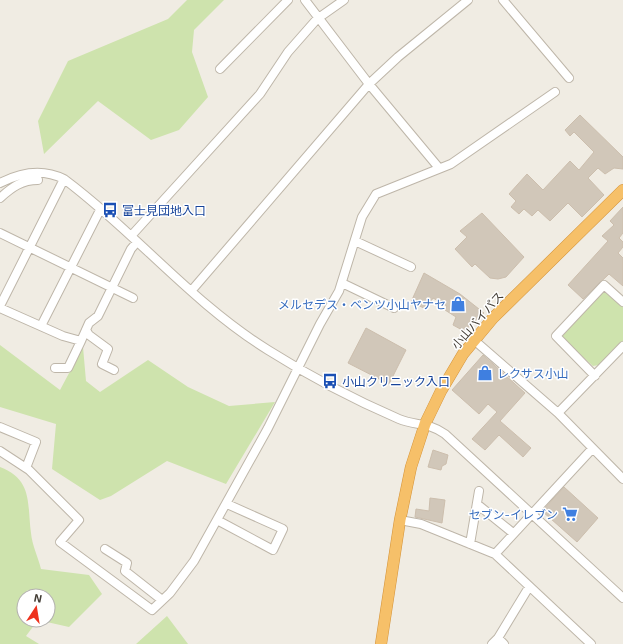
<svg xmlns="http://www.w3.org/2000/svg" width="623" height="644" font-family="'Exo 2','Noto Sans JP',sans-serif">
<rect width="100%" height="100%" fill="#f0ece3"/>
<!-- green -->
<path fill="#cee3ad" d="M187 0H224L194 30 192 52 208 97 179 130 151 140 98 101 44 154 38 121 68 61 168 19Z
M606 289 623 304V341L599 365 593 366 562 338V334L601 290Z
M0 345 60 390 83 347 86 381 100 392 148 360 188 387 229 406 275 402 226 484 167 461 111 496 100 500 52 469 56 424 0 407Z
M0 467C33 480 27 503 31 533 32 545 38 557 41 569L89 575 102 594 69 627 38 620H48V596H24V620H38L26 636 39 644H0Z
M167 616 188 644H136Z"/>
<!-- building -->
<path fill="#d1c7b9" stroke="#ccbead" d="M580 115 623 157V169L614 168 605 174 598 168 588 178 604 195 582 217 568 203 550 221 538 210 532 216 524 209 519 214 511 207 516 201 509 194 527 174 543 190 570 161 579 170 594 152 574 132 570 136 565 130Z
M623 207V233L619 238 623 242V247L618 253 623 258V286L609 274 583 299 568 285 608 241 602 236 614 225 610 221Z
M482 213 524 257 506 277 498 279 490 278 475 264 472 267 455 249 467 237 460 231Z
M424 273 460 294 484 313 464 331 453 325 456 317 445 310 447 306 433 298 426 309 411 302Z
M366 328 406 350 389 384 348 363Z
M483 355 525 393 500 421 531 448 523 457 499 435 485 450 472 439 497 412 488 404 479 414 452 390Z
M433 450 448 455 446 464 442 466 441 470 428 467Z
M564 487 598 518 577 542 542 511Z
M430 498 445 500 442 523 415 517 416 509 429 511Z"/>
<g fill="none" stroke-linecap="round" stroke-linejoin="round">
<!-- minor casing -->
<g stroke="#beb6a9" stroke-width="10">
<path id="minor" d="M305 0 369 84 439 168
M503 0 569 78
M220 69 288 0
M0 183C21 172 42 168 64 179 135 232 192 303 268 350 309 376 355 400 399 419 416 426 428 422 445 434L623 598
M0 198C12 187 22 180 38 180
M0 233 133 298
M131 236 260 94 288 52 317 19 344 0
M355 241 411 267
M342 283 394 308
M192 290 369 84 398 57 468 0
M0 306 64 179
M0 308 63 336 81 341 89 323 98 316 131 249 137 242
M41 326 100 210
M86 330 89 335 108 349 102 364 114 370
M474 340 558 413 623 479
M55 368H68L81 341
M595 376 556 336 604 285 623 302
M558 413 623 346
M0 427 36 442 26 468
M0 451 29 470 79 520 60 542 152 610 170 593 194 561 268 428 320 324 339 291 362 217 376 194 451 164 555 92
M477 504 513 533
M217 520 273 550 283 529 227 504
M400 520 421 524 495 554 591 644
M470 544 479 491
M105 549 127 563 125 571 162 600
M495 554 592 449
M498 638 504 644
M492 644 498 638 529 587"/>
</g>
<!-- highway casing -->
<g stroke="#d4933a" stroke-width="12">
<path id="highway" d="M381 644 400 520 411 467 425 424 441 391 463 354 493 318 623 190"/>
</g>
<!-- minor -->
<use href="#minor" stroke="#fff" stroke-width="8"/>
<!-- highway -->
<use href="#highway" stroke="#f6c069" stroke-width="11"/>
</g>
<!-- icons -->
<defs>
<g id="bus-bare" transform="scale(1.2)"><path d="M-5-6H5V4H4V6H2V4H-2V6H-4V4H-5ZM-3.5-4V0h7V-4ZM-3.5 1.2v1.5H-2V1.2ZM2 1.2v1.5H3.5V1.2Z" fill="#1a4fb4" stroke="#fff" stroke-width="2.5" paint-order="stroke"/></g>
<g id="shop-bare" transform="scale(1.2)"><path d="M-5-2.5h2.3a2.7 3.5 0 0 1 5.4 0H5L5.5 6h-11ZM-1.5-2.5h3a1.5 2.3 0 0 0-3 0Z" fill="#3f7fe0" stroke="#fff" stroke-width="2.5" paint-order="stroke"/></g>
<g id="supermarket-bare" transform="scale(1.2)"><path d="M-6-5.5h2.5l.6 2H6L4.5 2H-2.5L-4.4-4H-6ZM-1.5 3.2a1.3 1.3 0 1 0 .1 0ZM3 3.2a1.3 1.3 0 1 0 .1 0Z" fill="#3f7fe0" stroke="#fff" stroke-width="2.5" paint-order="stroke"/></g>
</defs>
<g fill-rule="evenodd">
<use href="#bus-bare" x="110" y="210"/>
<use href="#shop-bare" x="458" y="304"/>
<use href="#shop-bare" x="485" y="373"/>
<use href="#bus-bare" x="330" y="381"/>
<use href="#supermarket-bare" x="570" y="514"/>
</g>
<g text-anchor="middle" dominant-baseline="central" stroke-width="3" stroke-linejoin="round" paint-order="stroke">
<!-- transit labels -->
<g font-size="12" fill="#164399" stroke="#fff" text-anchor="start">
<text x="122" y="210">富士見団地入口</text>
<text x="342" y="381">小山クリニック入口</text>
</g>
<!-- shop labels -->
<g font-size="12" fill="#366cbe" stroke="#fff" text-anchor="end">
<text x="446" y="304">メルセデス・ベンツ小山ヤナセ</text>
<text x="497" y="373" text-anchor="start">レクサス小山</text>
<text x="558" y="514">セブン-イレブン</text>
</g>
<!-- street labels -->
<g font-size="12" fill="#423c34" stroke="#fff">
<text transform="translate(477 320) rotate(-49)">小山バイパス</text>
</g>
</g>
<!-- north arrow -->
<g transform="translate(36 608) rotate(12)"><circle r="19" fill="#ffffff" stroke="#b3b1ae"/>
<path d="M0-3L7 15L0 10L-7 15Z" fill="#ee321d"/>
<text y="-6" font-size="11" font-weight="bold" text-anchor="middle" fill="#423c34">N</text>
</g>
</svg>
